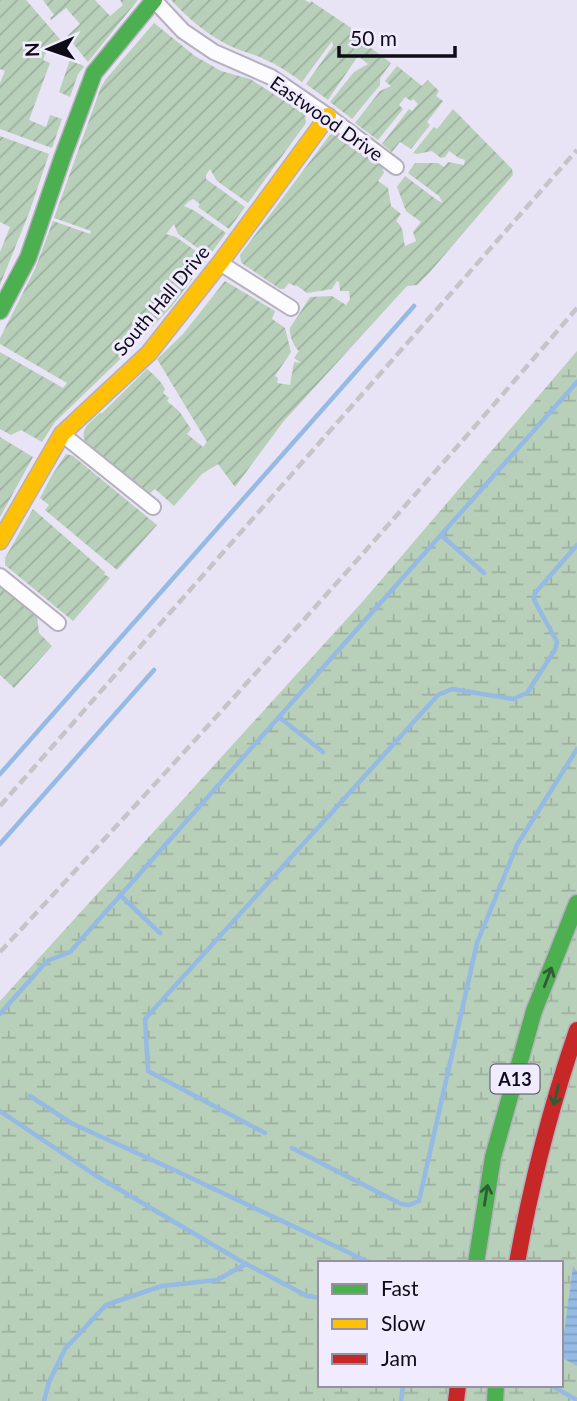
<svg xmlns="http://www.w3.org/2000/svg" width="577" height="1401" font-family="Lato,sans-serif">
<defs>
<pattern id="wetland-marsh" width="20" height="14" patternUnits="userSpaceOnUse" patternTransform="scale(1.75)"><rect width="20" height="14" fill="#b8cfba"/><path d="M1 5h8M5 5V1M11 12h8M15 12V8" fill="none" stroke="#9db09f"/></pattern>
<pattern id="garden-furrows" width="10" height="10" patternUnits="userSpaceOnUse" patternTransform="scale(1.75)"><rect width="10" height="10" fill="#b8cfba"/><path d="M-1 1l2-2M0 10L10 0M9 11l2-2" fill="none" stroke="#9db09f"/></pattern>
<pattern id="water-rules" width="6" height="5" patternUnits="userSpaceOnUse" patternTransform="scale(1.75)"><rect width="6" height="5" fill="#95bae3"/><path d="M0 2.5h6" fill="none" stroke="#7f9fc2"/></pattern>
</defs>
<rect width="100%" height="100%" fill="#e8e3f5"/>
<!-- wetland -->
<path fill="url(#wetland-marsh)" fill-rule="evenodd" d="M577 351V1401H0V1001L364 600ZM320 1263H561V1385H320Z"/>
<!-- garden -->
<path fill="url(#garden-furrows)" d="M0 0H26L84 67 78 74 70 97 59 92 72 54 48 46 43 60 50 63 29 120 46 127 50 115 62 119 52 148 0 129V83L5 71 0 69Z
M43 0H95L110 16 123 5 120 0H137V1L88 62 67 36 80 24 66 8 51 20 50 18 54 15Z
M171 0H305L310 3 311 1 360 34V36L372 46 371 48 391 63 380 78V85L352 119 330 102 354 72 368 64 358 56 328 100 306 84 333 46 332 41 302 82C290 73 278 65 264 59 252 53 239 51 228 45 205 33 188 18 171 0Z
M154 23 195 56 221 71 250 79 305 114 306 123 248 203 217 181 210 169 206 175V179L245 207 229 229 198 207 200 204 193 199 188 202 184 206 195 211 226 233 209 256 178 234 174 224 166 234 176 237 207 259 172 306 139 341 55 422 42 442 21 430 11 435 0 429V352L63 388 67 383 0 344V338L35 269 53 221 90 234 91 231 54 218 101 87 106 79Z
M397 66 422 86 428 80 439 91 436 96 443 101 427 122 430 125 411 149 400 142 392 152 382 144 409 109 412 111 418 104 413 99 411 101 405 97 399 105 403 109 378 140 355 123 380 91 391 86 385 81Z
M453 109 512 169 513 175 430 272 417 285 407 286 283 422 235 487 218 464 202 474 174 506 155 489 149 494 142 492 85 441C79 429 92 421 100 413H102L147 369C154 375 161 381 165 389L163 393 169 398 167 401 179 411 191 429 187 434 203 447 207 442 157 359 183 334 225 281 275 311 272 319 285 328 291 352 275 376 278 378 277 383 290 385 294 362 301 363 294 358 299 351C294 347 289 335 290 328L310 297 332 296 346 305 350 299 349 291H340L339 282 337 281 332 289 307 293 296 285 295 286 289 283 284 289H280L243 264 241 262 240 255 329 136 332 133H338L382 166 384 173 378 181 388 188 391 206 401 214 396 221C405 228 402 236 405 246L416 241 413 232 421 222 406 211 397 187 405 176 437 200 443 203 439 196 408 173 415 163H438L444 167 448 162 464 165 465 160 459 158 449 151 445 157 441 158 432 151 417 154 413 153 434 127 437 129Z
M0 136 49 154 29 213 0 285V252L10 227 0 222Z
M0 437 33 457 0 517Z
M66 454 73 456 157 525 117 570 45 510 49 505 40 498 52 475Z
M33 509 105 572 104 574 110 578 73 621 5 565V558Z
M0 585 37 616 39 633 52 646 14 688 0 675Z"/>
<!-- water -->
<path fill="url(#water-rules)" d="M573 1266 577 1271V1366L561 1357Z"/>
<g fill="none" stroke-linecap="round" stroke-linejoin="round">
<!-- stream -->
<path stroke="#95bae3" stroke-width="4.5" d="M441 535 484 573
M279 717 323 752
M0 774 414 306
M0 844 154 670
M120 895 160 933
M0 1014 47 961 70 952 577 382
M30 1096 71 1123 172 1169 371 1263
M0 1111 95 1175 237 1259 307 1296 320 1298
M265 1133 148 1071 145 1019 438 695 452 689 513 699 527 693 555 650 557 642 534 600 535 593 577 545
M292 1148 401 1204 409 1205 419 1201 477 943 517 845 577 749
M550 1385 577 1400
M44 1401 49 1382 65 1349 106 1305 162 1286 217 1280 246 1264
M401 1401 403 1385"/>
<!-- street casing -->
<g stroke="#b4b0be" stroke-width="18">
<path id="street" d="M154 0 183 31 214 52 271 77 328 116 396 167
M220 263 291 308
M62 434 153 507
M0 576 58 623"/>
</g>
<!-- fast casing -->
<g stroke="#b4b0be" stroke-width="19">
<path id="fast" d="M0 311 28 258 63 156 94 73 154 0
M476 1263 493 1157 534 1011 577 903
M495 1401 496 1385"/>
</g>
<!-- slow casing -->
<g stroke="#b4b0be" stroke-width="19">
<path id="slow" d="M0 541 62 434 149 353 220 263 328 116"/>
</g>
<!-- jam casing -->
<g stroke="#b4b0be" stroke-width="19">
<path id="jam" d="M517 1263C531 1184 551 1106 577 1030
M456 1401 458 1385"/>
</g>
<!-- street -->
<use href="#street" stroke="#fcfbfe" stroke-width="14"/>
<!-- fast -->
<use href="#fast" stroke="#4caf50" stroke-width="16"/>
<!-- slow -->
<use href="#slow" stroke="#ffc107" stroke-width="16"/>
<!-- jam -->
<use href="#jam" stroke="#c62828" stroke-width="16"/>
<!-- rail -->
<path stroke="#c5c4c9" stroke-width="4.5" stroke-dasharray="10 5" stroke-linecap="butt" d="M0 806 577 150
M0 952C196 741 390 527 577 308"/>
</g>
<!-- one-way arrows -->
<defs><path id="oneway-shaft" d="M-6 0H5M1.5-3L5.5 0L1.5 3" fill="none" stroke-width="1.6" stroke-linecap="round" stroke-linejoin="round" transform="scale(1.75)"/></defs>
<g stroke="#2e5d33">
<use href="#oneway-shaft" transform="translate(548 977) rotate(-69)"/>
<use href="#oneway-shaft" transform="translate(556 1095) rotate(104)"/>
<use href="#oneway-shaft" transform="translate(486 1195) rotate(-81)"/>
</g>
<g text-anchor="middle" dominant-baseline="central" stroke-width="6" stroke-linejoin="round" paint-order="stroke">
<!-- shield labels -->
<rect fill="#f0ebff" stroke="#524e5c" stroke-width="2" x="490.5" y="1064.5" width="49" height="29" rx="5"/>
<g font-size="18" font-weight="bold" fill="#0f0b16">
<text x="515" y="1079">A13</text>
</g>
<!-- street labels -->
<g font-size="19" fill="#0f0b16" stroke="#f0ebff">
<text transform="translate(327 118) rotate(35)">Eastwood Drive</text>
<text transform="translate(161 300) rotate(-50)">South Hall Drive</text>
</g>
</g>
<!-- legend -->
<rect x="318" y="1261" width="245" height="126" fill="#f0ebff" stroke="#9691a2" stroke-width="2"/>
<rect x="332" y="1284" width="35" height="10" fill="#4caf50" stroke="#9691a2" stroke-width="2"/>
<text x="381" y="1296" font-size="21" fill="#0f0b16">Fast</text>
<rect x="332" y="1319" width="35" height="10" fill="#ffc107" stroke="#9691a2" stroke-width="2"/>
<text x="381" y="1331" font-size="21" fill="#0f0b16">Slow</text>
<rect x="332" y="1354" width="35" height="10" fill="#c62828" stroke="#9691a2" stroke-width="2"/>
<text x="381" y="1366" font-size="21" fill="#0f0b16">Jam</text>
<!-- north arrow -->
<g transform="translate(49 49) rotate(268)" stroke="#f0ebff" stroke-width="5" paint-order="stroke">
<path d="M0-5L12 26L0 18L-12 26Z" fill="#0f0b16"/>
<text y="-10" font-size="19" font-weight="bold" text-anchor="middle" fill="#0f0b16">N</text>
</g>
<!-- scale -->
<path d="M339 46v10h116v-10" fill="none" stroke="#0f0b16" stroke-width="3.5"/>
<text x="350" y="46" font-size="21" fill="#0f0b16" stroke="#f0ebff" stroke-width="5" paint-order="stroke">50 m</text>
</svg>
